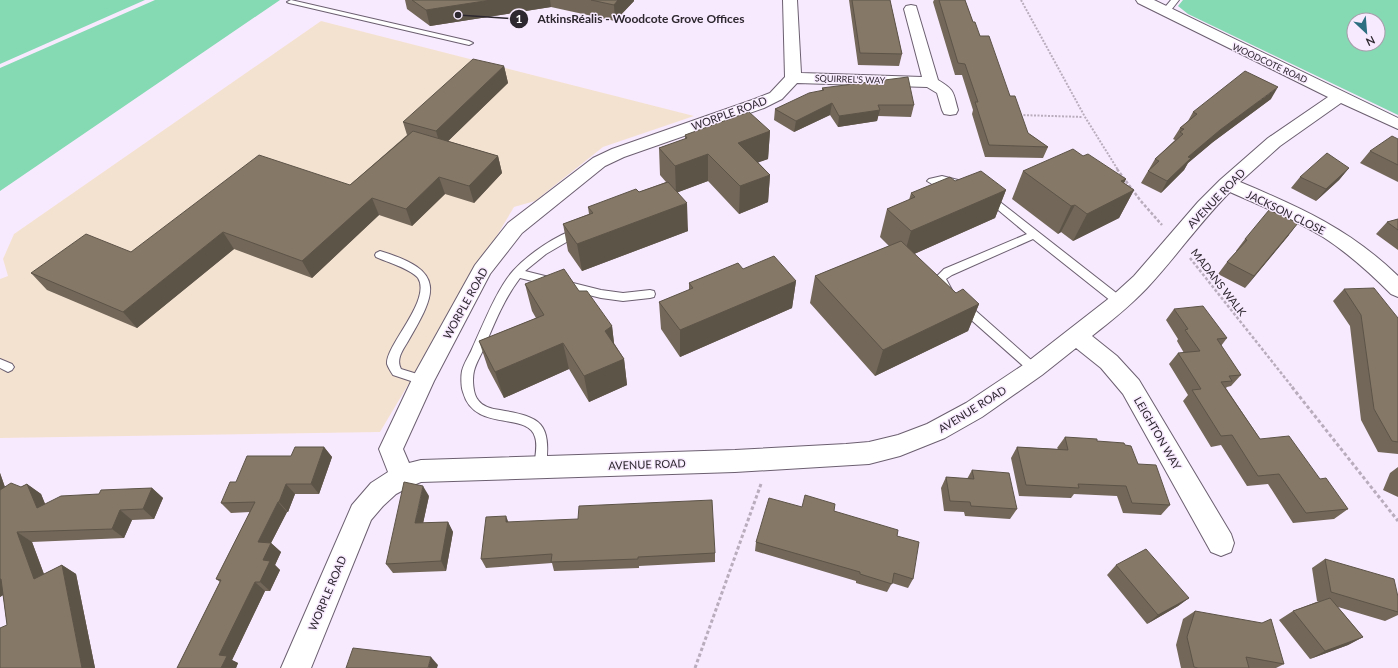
<svg xmlns="http://www.w3.org/2000/svg" width="1398" height="668" font-family="Lato,sans-serif">
<rect width="100%" height="100%" fill="#f8eafe"/>
<!-- education -->
<path fill="#f4e2d1" d="M321 21 694 116 603 147 535 201 514 207 380 432 0 438V279L8 276 3 259 14 234Z"/>
<!-- green -->
<path fill="#85d9b3" fill-rule="evenodd" d="M0 0H145L0 64Z
M155 0H280L0 191V68Z
M1183 0H1398V115L1188 14 1178 6ZM1354 20H1378V44H1354Z"/>
<g fill="none" stroke-linecap="round" stroke-linejoin="round">
<!-- service casing -->
<g stroke="#6b5f70" stroke-width="2">
<path id="service" d="M291 0 469 41 473 43 469 45 289 3 287 2Z
M1171 0H1179L1168 14H1162L1161 12Z
M942 176 962 181 964 183 959 186 942 182 932 184 927 181 929 179Z
M988 194 991 195 1124 299 1125 302 1124 305H1116L1033 239 952 275 946 279 952 290 951 293H943L935 278 944 269 1027 234 985 199 983 197 985 195Z
M579 228 582 229 584 231 582 233 546 254 525 271 601 290 623 293 650 290 654 291 655 294 654 297 650 298 623 301 601 298 520 278C504 299 494 324 484 348 481 355 476 363 474 371 472 379 473 394 478 400 483 407 492 409 500 410 542 417 551 423 546 467L544 471 540 473 536 471 534 467C535 458 538 445 535 437 528 411 474 433 463 392 461 387 461 376 462 371 464 363 469 356 472 349 483 325 497 289 513 271 528 254 558 234 579 228Z
M380 251C447 271 437 292 407 343 402 351 396 360 401 369L427 377 429 380 427 383 423 385 393 375C391 372 388 367 387 364 385 346 432 300 418 278 411 269 387 262 376 257L375 255 376 253Z
M964 303 968 304 1038 366 1040 369 1038 372 1034 374 1030 372 960 310 959 307 960 304Z
M0 359 12 364 14 367 12 370 8 372 0 368Z"/>
</g>
<!-- minor casing -->
<g stroke="#6b5f70" stroke-width="2">
<path id="minor" d="M783 0H797L801 73 922 77 904 9 906 6 911 5 916 6 938 80C955 90 953 92 958 110L956 114 950 115 944 114 942 110 937 93 927 87 797 83 782 99 764 108 624 157 605 166 522 233 490 274 434 381 403 449 409 463 421 460 735 450 846 444 869 442 898 435 927 424 966 403 1026 363 1112 296 1134 276 1198 202 1220 180 1268 138 1328 97 1138 3 1136 0H1154L1398 118V129L1341 103 1280 146 1240 182C1300 207 1351 230 1398 276V297L1391 294C1370 273 1348 253 1323 237 1294 219 1261 206 1230 192 1200 222 1176 257 1147 288 1130 306 1111 321 1092 336L1117 356 1139 380 1231 534 1234 543 1231 552 1221 556 1211 552 1123 394 1101 368 1076 348 1042 375 982 417 945 438 900 456 869 464 735 472 421 482 411 486 396 494 383 506 371 520 311 668H281L352 505 371 483 388 472 379 449 415 373 475 265 508 223 593 158 612 149 752 100 770 93 785 77Z"/>
</g>
<!-- path-far2 -->
<path stroke="#b9adbd" stroke-width="2" stroke-dasharray="2 1.5" stroke-linecap="butt" d="M1021 0 1085 117 1118 170
M1020 115 1083 117"/>
<!-- path-far1 -->
<path stroke="#b9adbd" stroke-width="2.5" stroke-dasharray="3 2" stroke-linecap="butt" d="M1117 169 1140 200 1162 225
M1190 258 1293 388"/>
<!-- path -->
<path stroke="#b9adbd" stroke-width="3" stroke-dasharray="3.5 2.5" stroke-linecap="butt" d="M1292 387 1398 521
M695 668 761 484"/>
<!-- service -->
<use href="#service" fill="#fff" fill-rule="evenodd"/>
<!-- minor -->
<use href="#minor" fill="#fff" fill-rule="evenodd"/>
</g>
<!-- wall -->
<path fill="#726759" d="M405 0H634V1L615 21 551 7 430 26 407 9Z
M849 0H890L902 54 899 66 858 65Z
M934 0H965L973 22 1010 96 1028 133 1048 147 1043 158 985 157 972 114 973 110 962 75H955L933 2Z
M504 66 508 83 448 141 498 156 502 173 474 203 445 194 412 226 379 215 312 278 234 249 137 328 47 290 31 273 131 252 350 185 407 135 403 122Z
M822 88 914 105 911 117 878 116 877 121 838 127 830 115 794 132 774 120 775 109 822 91Z
M1271 99 1213 142 1188 163 1184 170 1161 193 1141 183 1155 159 1175 140 1173 139 1180 128 1188 121 1193 112Z
M770 131 768 159 758 162 770 175 768 202 739 214 708 181 678 192 688 231 582 271 568 251 563 224 589 214 588 207 639 192 666 182 660 175 659 148 685 139V135Z
M1398 139V182L1360 163 1370 151Z
M1083 156 1126 179 1124 183 1134 190 1119 218 1073 241 1061 232 1058 234 1012 199 1023 171Z
M1349 168 1339 180 1316 201 1291 188 1300 177Z
M955 181 1006 190 995 218 914 254 956 293 979 304 968 331 875 376 810 303 815 276 889 246 880 237 887 209 909 200 911 193Z
M1398 219V250L1376 234 1387 222Z
M1289 235 1245 288 1218 274 1227 262 1237 251H1236L1245 239Z
M743 269 796 281 792 308 680 357 661 329 659 302 689 290V283Z
M525 284 579 291 612 326 614 343 624 359 627 385 589 402 569 369 504 398 488 368 479 341 536 318 532 311Z
M1344 289 1398 322V454L1378 452 1361 420 1350 326 1333 301Z
M1174 309 1227 338 1221 346 1241 375 1231 386 1227 387 1226 388 1260 439 1320 479 1348 509 1334 519 1293 523 1268 484 1247 486 1221 445 1211 447 1183 401 1188 395 1169 364 1178 353H1184L1177 341 1178 339 1166 320Z
M1065 437 1125 445 1138 464 1170 505 1161 515 1123 513 1117 496 1074 494 1071 498 1019 496 1011 458 1017 447 1058 449 1057 448Z
M324 447 332 457 319 494H295L288 512H287L271 543 281 552 275 565 280 570 270 591H265L232 660 238 663 236 668H177L220 582 216 579 250 512 231 513 221 503 236 482 291 456Z
M1398 467V497L1383 490 1390 473Z
M972 470 1017 509 1010 519 965 516 964 512 944 511 941 488 946 477 967 479Z
M0 473 5 487H21L27 484 41 494 45 504 99 494 152 488 163 498 154 519 132 520 124 538 32 542 44 574 62 565 76 574 95 668H0L7 625 3 595 0 597Z
M429 496 423 523 448 522 453 532 446 571 393 573 386 564Z
M802 507 834 511 897 536 913 579 908 588 892 583 887 592 856 583V581L755 551 756 542Z
M509 522 715 553V562L639 566V568L554 571 552 563 486 568 481 559Z
M1325 559 1398 597V615L1385 621 1338 607 1363 637 1348 645 1310 659 1279 620 1293 611 1319 601H1317L1312 568Z
M1116 565 1189 598 1178 606 1147 624 1107 575Z
M1195 611 1284 664 1276 668H1181L1176 645 1183 619Z"/>
<!-- shaded-wall -->
<path fill="#5d5448" d="M491 0H550L551 7 430 26 426 10Z
M618 0H634V1L615 21 614 5Z
M504 66 508 83 441 148 436 131Z
M1278 87 1271 99 1213 142 1188 163 1184 170 1161 193 1167 181 1188 157 1220 130Z
M832 103 830 115 794 132 796 121Z
M880 110 877 121 838 127 839 116Z
M770 131 768 159 737 170 738 143Z
M708 154V181L676 193 675 166Z
M498 156 502 173 474 203 469 186Z
M1349 168 1339 180 1316 201 1326 189Z
M770 175 768 202 739 214 740 186Z
M439 177 445 194 412 226 406 209Z
M1126 179 1115 200 1134 190 1119 218 1073 241 1087 214 1121 181Z
M1006 190 995 218 903 259 911 231Z
M372 198 379 215 312 278 302 261Z
M687 203 688 231 582 271 577 244Z
M1075 205 1061 232 1058 234 1071 206Z
M1298 223 1289 235 1245 288 1254 276Z
M223 232 234 249 137 328 123 312Z
M796 281 792 308 680 357V330Z
M979 304 968 331 875 376 883 350Z
M612 326 615 352 605 331Z
M563 343 569 369 504 398 495 372Z
M624 359 627 385 589 402 584 376Z
M324 447 332 457 319 494 311 484Z
M0 473 10 502 0 495Z
M27 484 41 494 51 518 37 508Z
M286 484 295 494 288 512 279 502Z
M423 486 429 496 421 533 415 523Z
M152 488 163 498 154 519 143 509Z
M278 502 287 512 271 543 281 552 275 565 280 570 270 591 260 582 263 560 258 542Z
M120 510 132 520 124 538 112 529Z
M506 516 510 526 506 522Z
M448 522 453 532 446 571 441 561Z
M17 532 32 542 49 588 34 579Z
M62 565 76 574 95 668H82Z
M0 579H1L16 587 0 597Z
M255 582 265 591 232 660 238 663 236 668H221L219 655Z
M1189 598 1178 606 1147 624 1158 615Z
M1363 637 1348 645 1310 659 1325 651Z
M431 657 438 665 437 668H428Z"/>
<!-- building -->
<path fill="#857867" stroke="#5d5448" d="M412 0H491L426 10Z
M591 0H618L614 5Z
M852 0H890L902 54 860 53Z
M939 0H965L973 22H975L980 36H989L1010 96H1015L1028 133 1048 147 989 145 975 102H978L965 64 958 63Z
M473 59 504 66 436 131 403 122Z
M1245 71 1278 87 1220 130 1188 157 1191 158 1167 181 1148 171 1159 161 1155 159 1183 134 1180 132 1184 129 1180 128 1197 114 1193 112Z
M908 77 914 105H878L880 110 839 116 832 103 796 121 775 109 809 93 824 90 822 88Z
M749 112 770 131 738 143 770 175 740 186 708 154 675 166 659 148 687 138 685 135Z
M413 131 498 156 469 186 439 177 406 209 372 198 302 261 223 232 123 312 31 273 86 234 131 252 259 155 350 185Z
M1392 136 1398 139V165L1370 151Z
M1073 149 1083 156 1088 154 1126 179 1121 181 1134 190 1087 214 1075 205 1071 206 1023 171Z
M1327 153 1349 168 1326 189 1300 177Z
M981 171 1006 190 911 231 887 209 915 197 911 193 950 177 955 181Z
M668 182 687 203 577 244 563 224 593 213 588 207 636 189 639 192Z
M1269 210 1298 223 1254 276 1227 262 1247 240 1245 239Z
M1398 219V230L1387 222Z
M901 241 956 293 963 289 979 304 883 350 815 276Z
M774 256 796 281 680 330 659 302 693 288 689 283 738 263 743 269Z
M564 269 579 291H587L612 326 605 331 624 359 584 376 563 343 495 372 479 341 544 315 525 284Z
M1374 288 1398 318V442L1392 441 1374 409 1361 315 1344 289Z
M1203 306 1227 338 1217 339 1241 375 1229 376 1232 381 1221 382 1260 439 1289 436 1320 479 1326 478 1348 509 1306 513 1279 474 1258 476 1232 435 1221 436 1192 390 1201 389 1178 353 1200 351 1185 330 1188 329 1174 309Z
M1065 437 1097 439V441L1124 443 1125 445 1131 446 1138 464 1156 465 1170 505 1132 503 1126 486 1078 484 1079 488 1026 485 1017 447 1068 450Z
M295 447H324L311 484H286L279 502H278L258 542 271 543 263 560 270 561 260 582H255L219 655 227 656 221 668H177L221 580 216 579 255 502 221 503 230 482H236L247 456H291Z
M972 470 1009 473 1017 509 971 506 970 502 950 501 946 477 974 479Z
M404 482 423 486 415 523 448 522 441 561 386 564Z
M11 483 21 487 27 484 37 508 61 496 99 494 101 490 152 488 143 509 120 510 112 529 17 532 34 579 62 565 82 668H0V628L7 625 1 579H0V490Z
M805 495 835 504 834 511 898 530 897 536 919 542 913 579 894 573 892 584 860 574V572L756 542 769 498 802 507Z
M712 500 715 553 638 557V559L551 562 552 554 481 559 486 517 506 516V522L578 519 579 506Z
M1146 549 1189 598 1158 615 1116 565Z
M1325 559 1394 579 1398 597V612L1331 592Z
M1330 598 1363 637 1325 651 1293 611Z
M1195 611 1262 623 1271 619 1284 664 1246 657 1249 668H1198L1194 667 1187 637Z
M353 648 431 657 428 668H346Z"/>
<g text-anchor="middle" dominant-baseline="central" stroke-width="3" stroke-linejoin="round" paint-order="stroke">
<!-- far-street labels -->
<g font-size="9" fill="#2d272f" stroke="#f8eafe">
<text transform="translate(1270 63) rotate(25)">WOODCOTE ROAD</text>
<text transform="translate(850 79) rotate(2)">SQUIRREL'S WAY</text>
</g>
<!-- street labels -->
<g font-size="11" fill="#2d272f" stroke="#f8eafe">
<text transform="translate(729 113) rotate(-20)">WORPLE ROAD</text>
<text transform="translate(1216 198) rotate(-46)">AVENUE ROAD</text>
<text transform="translate(1286 212) rotate(26)">JACKSON CLOSE</text>
<text transform="translate(1219 282) rotate(52)">MADANS WALK</text>
<text transform="translate(465 303) rotate(-61)">WORPLE ROAD</text>
<text transform="translate(972 409) rotate(-32)">AVENUE ROAD</text>
<text transform="translate(1158 433) rotate(60)">LEIGHTON WAY</text>
<text transform="translate(647 464) rotate(-2)">AVENUE ROAD</text>
<text transform="translate(327 593) rotate(-67)">WORPLE ROAD</text>
</g>
</g>
<!-- callouts -->
<path fill="none" stroke="#2d272f" stroke-width="1.5" d="M458 15L519 19"/>
<g fill="#2d272f" stroke="#f8eafe" stroke-width="1.5">
<circle cx="458" cy="15" r="4"/>
<circle cx="519" cy="19" r="10"/>
</g>
<g font-size="12" text-anchor="middle" font-weight="bold" fill="#fff">
<text x="519" y="23">1</text>
</g>
<g font-size="12" text-anchor="middle" font-weight="bold" fill="#2d272f" stroke="#f8eafe" stroke-width="3" stroke-linejoin="round" paint-order="stroke">
<text x="641" y="23">AtkinsRéalis - Woodcote Grove Offices</text>
</g>
<!-- north arrow -->
<g transform="translate(1366 32) rotate(154)"><circle r="19" fill="#f8eafe" stroke="#a79cab"/>
<path d="M0-3L7 15L0 10L-7 15Z" fill="#2d6e81"/>
<text y="-6" font-size="11" font-weight="bold" text-anchor="middle" fill="#2d272f">N</text>
</g>
</svg>
